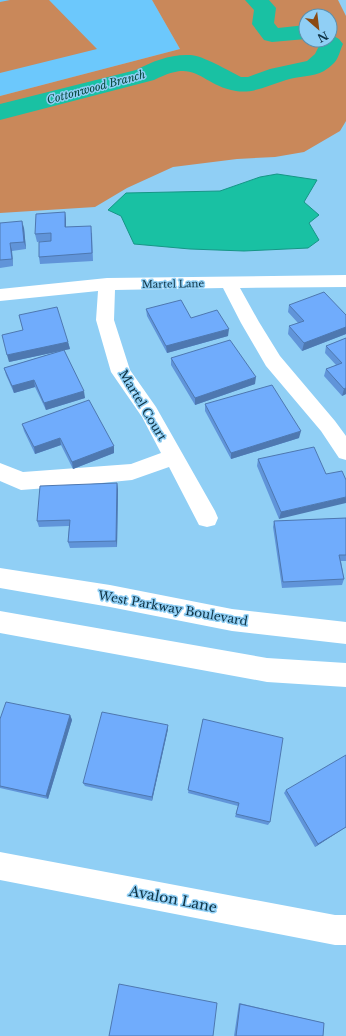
<svg xmlns="http://www.w3.org/2000/svg" width="346" height="1036" font-family="'Libre Baskerville',serif">
<rect width="100%" height="100%" fill="#90cff5"/>
<!-- built -->
<path fill="#6cc8fc" d="M0 0H152L180 49 0 96Z"/>
<!-- green -->
<path fill="#c9885a" fill-rule="evenodd" d="M10 0H49L97 49 0 73V2Z
M152 0H338L346 16V121L340 131 304 152 275 157 237 159 173 167 127 188 95 207 0 213V96L180 49ZM306 16H330V40H306Z"/>
<!-- water -->
<path fill="#19c1a3" stroke="#169686" d="M277 174 317 180 304 202 319 215 309 223 319 240 308 248 244 251 190 249 134 244 121 216 108 210 126 193 220 191 260 177Z"/>
<g fill="none" stroke-linecap="round" stroke-linejoin="round">
<!-- river -->
<path fill="#19c1a3" fill-rule="evenodd" d="M245 0H269L276 8 274 23 278 28 306 25V39L272 42 264 40 252 24 254 10Z
M330 34 339 39 343 44C340 50 339 58 334 63 331 66 327 69 324 71 313 77 298 76 286 80 269 85 253 94 236 91 198 84 198 57 154 80L0 120V104L136 70C153 61 171 54 190 55 202 55 229 71 241 77H248L270 69 307 61 315 54 319 46 313 40H330Z"/>
<!-- minor -->
<path fill="#fff" fill-rule="evenodd" d="M346 275V287L240 288 259 322 280 356 335 421 346 436V460L339 458 321 431 266 366 241 323 223 288 115 290 114 320 130 370 156 407 215 511 218 518 215 525 207 527 199 525 169 467 132 480 60 487 21 490 0 481V463L23 472 131 464 161 453 142 417 111 372 96 320 98 291 0 301V289L107 278Z
M0 568 110 585 232 609 346 622V644L232 631 110 607 0 588Z
M0 611 267 658 346 663V687L267 682 0 633Z
M0 852 335 915H346V945H335L0 880Z"/>
</g>
<!-- wall -->
<path fill="#6094d9" d="M65 212 66 227 92 233 93 261 40 264 39 257 51 241 37 242 35 234Z
M0 223 24 228 26 249 12 251 13 266 0 268Z
M289 305 346 315V334L302 351 288 334 289 326 298 323 288 312Z
M146 309 191 318 228 336 167 353 147 316Z
M19 315 68 342 70 349 64 350 85 398 46 410 35 387 14 393 6 375 4 368 60 351 9 362 23 330Z
M346 338V394L342 396 324 376 326 369 336 365 325 353 326 346Z
M171 358 255 384 195 405 171 365Z
M205 404 299 438 231 459 205 411Z
M22 424 114 453 73 469 61 445 35 454 24 431Z
M258 459 326 474 279 519 257 466Z
M117 483 118 490 117 547 70 548 68 542 69 526 39 527 37 521Z
M346 518V561H341L344 579 342 585 282 588 273 527 274 521Z
M70 715 72 720 48 799 0 788V719Z
M203 719 270 822 268 825 235 817 238 806 188 793Z
M168 729 152 801 85 786 83 783Z
M286 790 346 827 315 847 284 793Z
M239 1003 324 1023 323 1036H234Z"/>
<!-- shaded-wall -->
<path fill="#4e78b0" d="M65 212 66 219V235L65 227Z
M22 221 24 228 26 249 24 242Z
M10 243 12 251 13 266 12 259Z
M346 327V334L302 351 304 343Z
M229 329 228 336 167 353 166 346Z
M68 342 70 349 9 362 7 355Z
M256 377 255 384 195 405V398Z
M34 380 35 387 14 393 12 386Z
M346 388V394L342 396 344 389Z
M84 391 85 398 46 410 44 403Z
M301 431 299 438 231 459V453Z
M60 438 61 445 35 454 34 447Z
M114 446V453L73 469 72 462Z
M117 483 118 490 117 547 116 541Z
M346 497V503L279 519 281 512Z
M70 715 72 720 48 799 46 796Z
M168 725V729L152 801V797Z
M346 827 315 847 318 844Z"/>
<!-- building -->
<path fill="#70acfc" stroke="#4e78b0" d="M65 212V227L91 226 92 253 39 257V242L51 241V233L35 234 36 214Z
M22 221 24 242 10 243 12 259 0 260V223Z
M324 292 346 315V327L304 343 289 326 304 321 289 305Z
M181 300 191 318 217 310 229 329 166 346 146 309Z
M57 307 68 342 7 355 2 335 23 330 19 315Z
M346 338V388L344 389 326 369 342 363 326 346Z
M230 340 256 377 195 398 171 358Z
M64 350 84 391 44 403 34 380 12 386 4 368Z
M272 385 301 431 231 453 205 404Z
M89 400 114 446 72 462 60 438 34 447 22 424Z
M314 447 326 474 342 471 346 480V497L281 512 258 459Z
M117 483 116 541 68 542 70 520 37 521 40 486Z
M346 518V555H339L344 579 283 582 274 521Z
M6 702 70 715 46 796 0 786V719Z
M102 712 168 725 152 797 83 783Z
M203 719 283 738 270 822 236 814 239 803 188 790Z
M346 755V827L318 844 286 790Z
M119 984 217 1003 213 1036H109Z
M240 1004 324 1023 323 1036H236Z"/>
<g text-anchor="middle" dominant-baseline="central" stroke-width="3" stroke-linejoin="round" paint-order="stroke">
<!-- far-street labels -->
<g font-size="10" fill="#0e3244" stroke="#90cff5">
<text transform="translate(173 284) rotate(-1)">Martel Lane</text>
</g>
<!-- far-water labels -->
<g font-size="11" font-style="italic" fill="#08493d" stroke="#90cff5">
<text transform="translate(96 87) rotate(-15)">Cottonwood Branch</text>
</g>
<!-- street labels -->
<g font-size="12" fill="#0e3244" stroke="#90cff5">
<text transform="translate(143 405) rotate(59)">Martel Court</text>
<text transform="translate(173 608) rotate(10)">West Parkway Boulevard</text>
</g>
<!-- near-street labels -->
<g font-size="14" fill="#0e3244" stroke="#90cff5">
<text transform="translate(173 899) rotate(11)">Avalon Lane</text>
</g>
</g>
<!-- north arrow -->
<g transform="translate(318 28) rotate(152)"><circle r="19" fill="#90cff5" stroke="#5c90ae"/>
<path d="M0-3L7 15L0 10L-7 15Z" fill="#8b4b13"/>
<text y="-6" font-size="11" font-weight="bold" text-anchor="middle" fill="#0e3244">N</text>
</g>
</svg>
